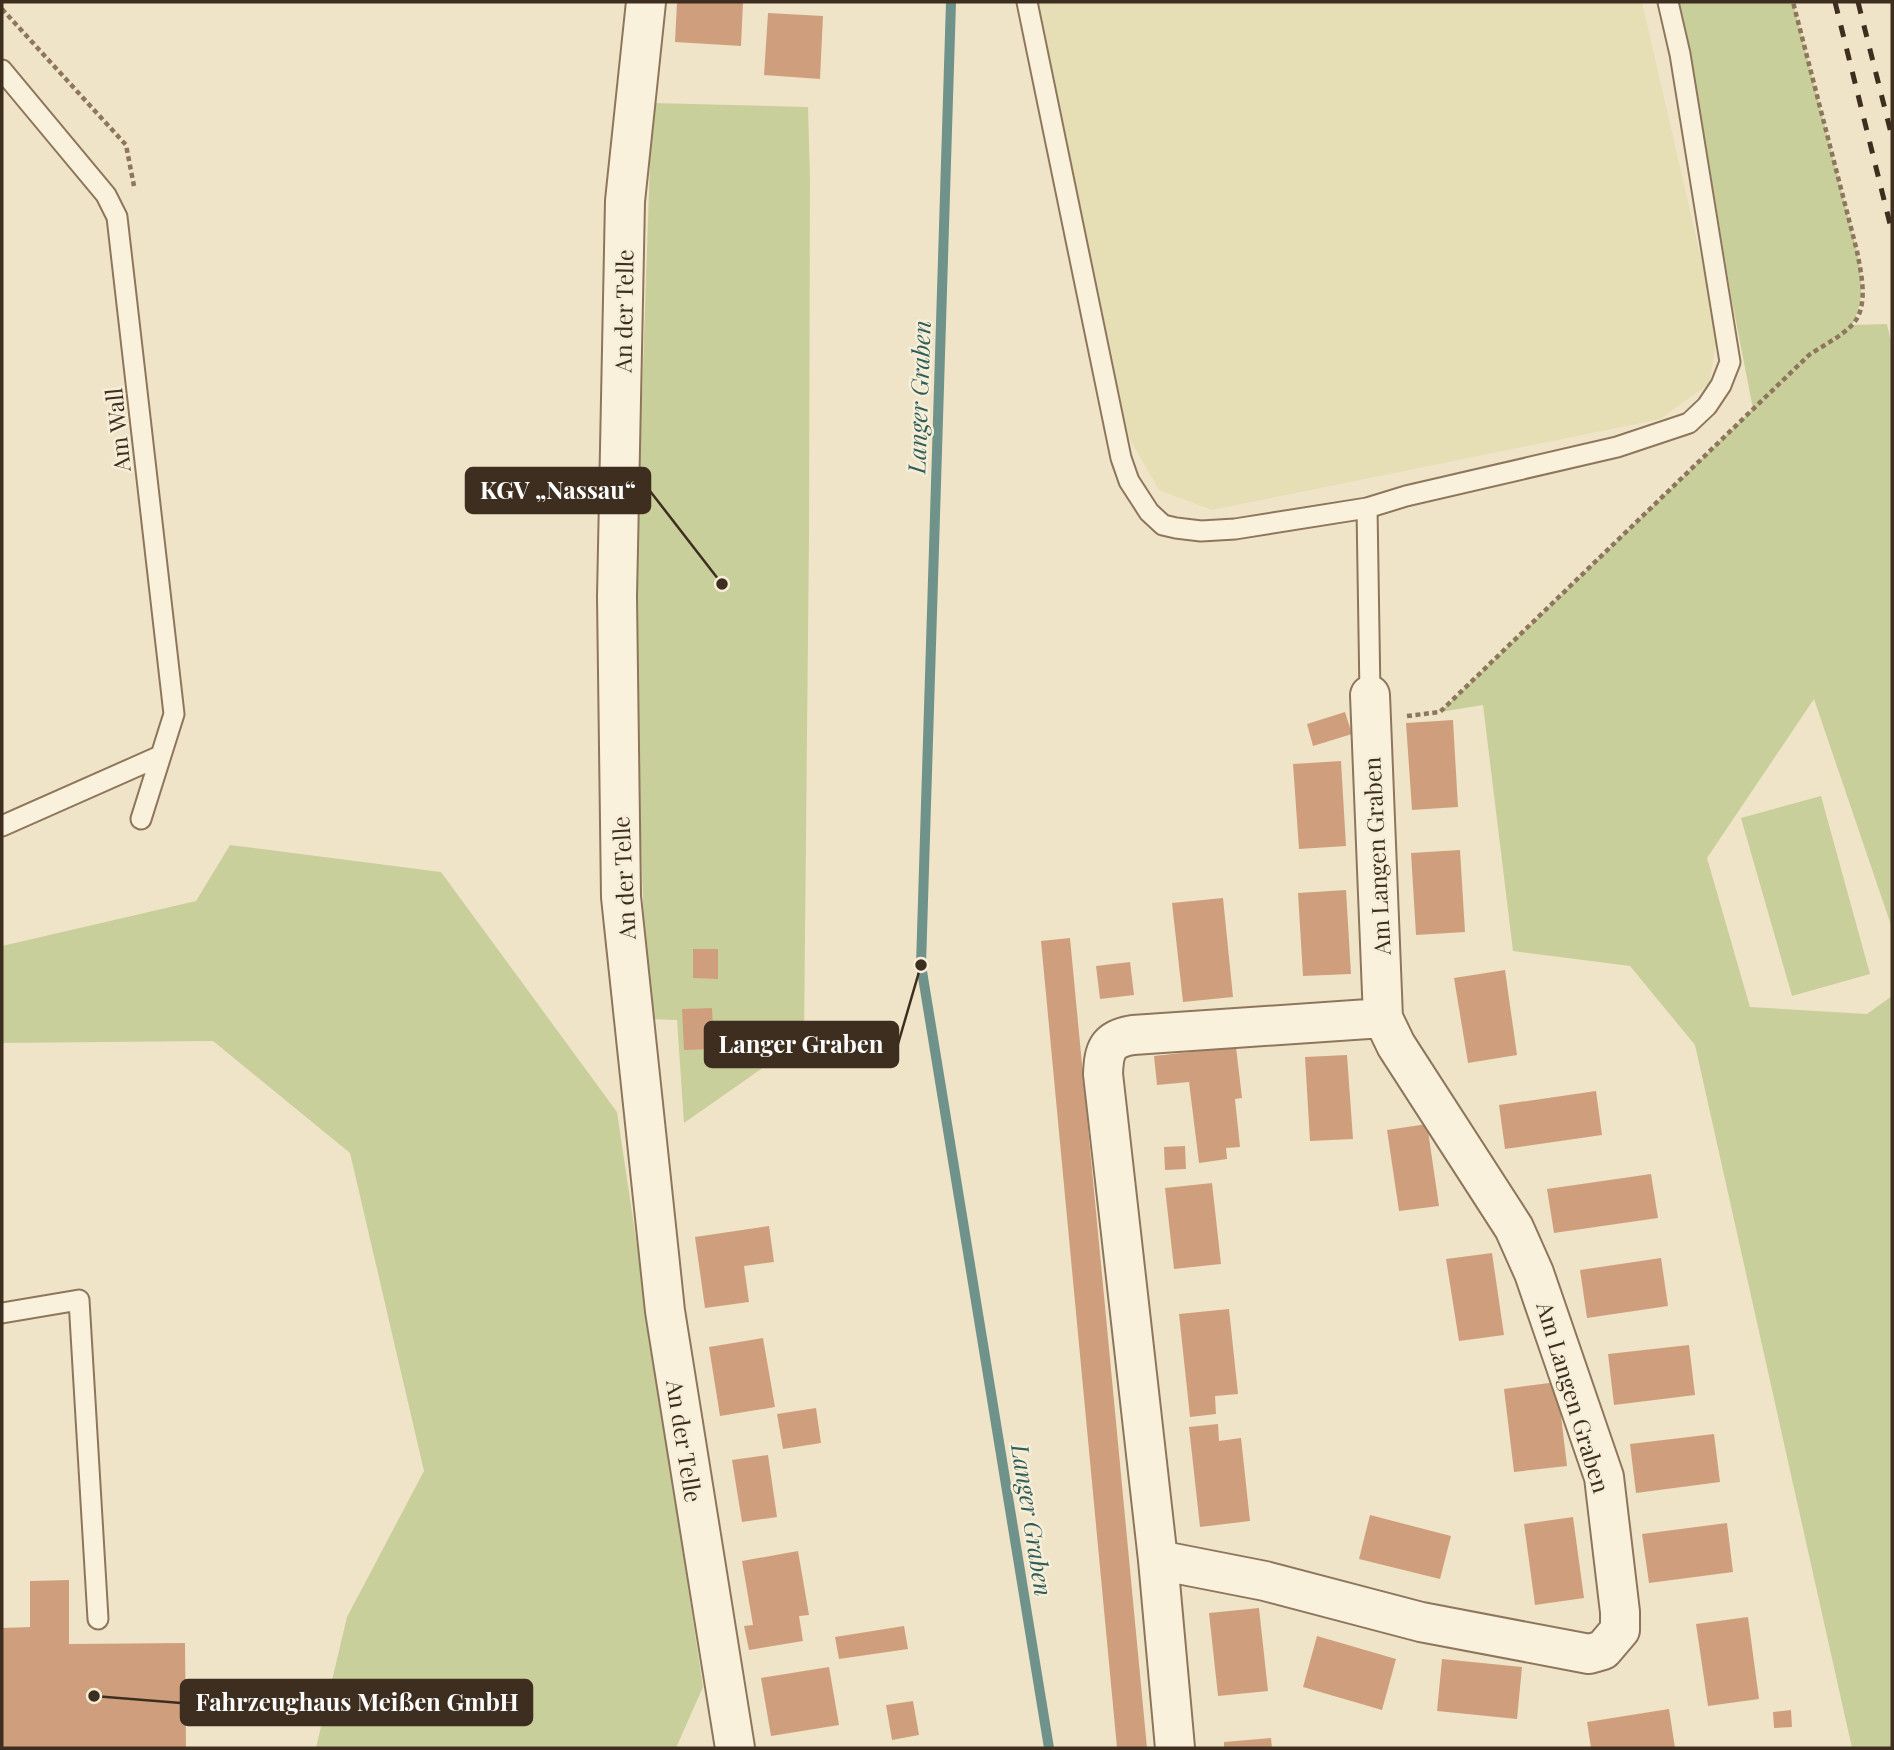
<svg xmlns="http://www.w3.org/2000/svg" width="1894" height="1750" font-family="'Playfair Display',serif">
<rect width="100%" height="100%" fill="#f0e4c8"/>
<!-- farmland -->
<path fill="#e6deb5" d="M1038 2H1642L1718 332 1709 384 1660 419 1212 510 1159 490 1128 436Z"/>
<!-- green -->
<path fill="#c9cf9b" d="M1679 2H1793L1857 251C1862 278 1865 300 1852 325L1887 324 1892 346V928L1814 699 1707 858 1750 1007 1867 1014 1892 996V1748H1852L1695 1045 1630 966 1513 951 1483 705 1440 712 1753 409 1732 301 1690 50Z
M652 103 808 107 810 178 809 537 804 1039 684 1123 677 1020 647 1019 634 631Z
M1821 796 1870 974 1792 996 1741 818Z
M230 845 441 872 617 1112 703 1687 676 1748H316L347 1617 424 1471 350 1153 213 1041 2 1043V946L196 901Z"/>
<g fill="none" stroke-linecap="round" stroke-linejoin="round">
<!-- stream -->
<path stroke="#6f938a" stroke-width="10" d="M951 2 921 965 1049 1748"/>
</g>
<!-- building -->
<path fill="#cf9f7d" d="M677 2H743L741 46 675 42Z
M768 13 823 16 820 79 764 75Z
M1345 712 1352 734 1313 746 1307 724Z
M1453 720 1458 807 1412 810 1406 723Z
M1341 761 1346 846 1299 849 1293 764Z
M1460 850 1465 932 1416 935 1411 853Z
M1346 890 1351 974 1303 976 1298 893Z
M1223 898 1233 997 1183 1002 1172 903Z
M1070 938 1147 1748H1117L1041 941Z
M693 949H718V979L693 978Z
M1130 962 1134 995 1100 999 1096 966Z
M1505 970 1517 1055 1468 1063 1454 978Z
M712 1008 714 1049 684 1050 682 1009Z
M1236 1047 1242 1098 1235 1099 1240 1147 1226 1148 1227 1159 1199 1163 1189 1082 1157 1085 1154 1056Z
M1347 1055 1353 1139 1310 1141 1305 1057Z
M1596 1091 1602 1135 1505 1149 1499 1105Z
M1427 1124 1439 1206 1399 1211 1387 1130Z
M1185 1146 1186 1169 1165 1170 1164 1147Z
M1651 1174 1658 1218 1554 1233 1547 1189Z
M1212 1183 1221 1264 1174 1269 1165 1188Z
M769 1226 774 1262 744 1266 749 1302 705 1308 695 1237Z
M1492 1253 1504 1335 1459 1341 1446 1259Z
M1661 1258 1668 1306 1587 1318 1580 1270Z
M1229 1309 1238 1394 1215 1396 1216 1414 1190 1417 1179 1314Z
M763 1338 775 1407 720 1416 709 1347Z
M1689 1345 1695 1395 1614 1405 1608 1354Z
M1557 1382 1567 1466 1514 1472 1504 1389Z
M816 1408 821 1443 783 1449 777 1414Z
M1218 1424 1219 1441 1241 1438 1250 1521 1200 1527 1189 1427Z
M1714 1434 1720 1482 1636 1493 1630 1444Z
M768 1455 777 1517 742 1522 732 1460Z
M1370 1515 1451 1536 1440 1579 1359 1559Z
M1573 1517 1584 1598 1535 1605 1524 1524Z
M1727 1523 1733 1572 1649 1583 1642 1534Z
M798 1551 809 1615 799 1616 803 1641 749 1650 744 1626 753 1625 742 1561Z
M69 1580V1644L185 1643 186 1748H2V1628L30 1627V1581Z
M1259 1608 1268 1691 1218 1696 1209 1613Z
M1748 1617 1759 1699 1708 1706 1696 1624Z
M904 1626 908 1649 839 1659 835 1637Z
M1317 1636 1396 1659 1382 1710 1303 1687Z
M1442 1659 1522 1667 1517 1719 1437 1711Z
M829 1667 839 1725 771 1736 761 1678Z
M913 1701 919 1735 892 1740 886 1705Z
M1669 1709 1675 1748H1591L1587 1722Z
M1791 1710 1792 1727 1774 1728 1773 1712Z
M1271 1738 1272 1748H1224V1742Z"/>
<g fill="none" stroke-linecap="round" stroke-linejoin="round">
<!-- lane casing -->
<g stroke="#8d765c" stroke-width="23">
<path id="lane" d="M1027 2 1121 458 1129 481 1149 512 1163 525 1176 528 1201 531 1235 529 1367 508 1406 496 1617 447 1689 423 1707 406 1721 385 1730 362 1680 54 1668 2
M2 70 106 195 117 217 174 714 141 819
M1367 508 1370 695
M2 826 160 756
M2 1313 79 1300 98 1619"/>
</g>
<!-- street casing -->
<g stroke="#8d765c" stroke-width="42">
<path id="street" d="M646 2 625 201 617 597 621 897 665 1311 735 1748
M1370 695 1383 1018
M1158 1560 1265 1581 1421 1622 1589 1654 1603 1650 1620 1630V1612L1604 1477 1534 1273 1514 1228 1396 1045 1383 1018 1133 1035C1107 1039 1104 1050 1103 1074L1158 1560 1175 1748"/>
</g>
<!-- path -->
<path stroke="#8d765c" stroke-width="4.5" stroke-dasharray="5 3.5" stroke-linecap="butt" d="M2 9 126 145 134 186
M1407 716 1440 712 1809 355C1822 346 1839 338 1851 326 1870 308 1861 273 1857 251L1793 2"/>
<!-- lane -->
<use href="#lane" stroke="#faf1dc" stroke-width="19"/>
<!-- street -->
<use href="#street" stroke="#faf1dc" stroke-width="38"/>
<!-- rail -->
<path stroke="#3d2e20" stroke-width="5" stroke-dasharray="12 12" stroke-linecap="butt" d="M1835 2 1892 232
M1858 2 1892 137"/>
</g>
<g text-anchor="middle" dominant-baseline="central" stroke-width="5" stroke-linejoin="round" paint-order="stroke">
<!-- street labels -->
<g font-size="23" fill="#3d2e20" stroke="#f7eed8">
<text transform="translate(623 311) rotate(-89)">An der Telle</text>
<text transform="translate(117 430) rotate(-96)">Am Wall</text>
<text transform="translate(1376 856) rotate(-93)">Am Langen Graben</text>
<text transform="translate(623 878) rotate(-93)">An der Telle</text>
<text transform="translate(1574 1397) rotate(73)">Am Langen Graben</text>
<text transform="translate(685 1441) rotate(81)">An der Telle</text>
</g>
<!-- water labels -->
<g font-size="24" font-style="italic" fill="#2f5d5a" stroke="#f7eed8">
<text transform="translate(918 397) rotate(-88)">Langer Graben</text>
<text transform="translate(1033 1520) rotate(81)">Langer Graben</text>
</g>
</g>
<!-- callouts -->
<path fill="none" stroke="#3d2e20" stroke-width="2.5" d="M722 584L650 491M921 965L898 1044M94 1696L181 1703"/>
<g fill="#3d2e20" stroke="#f7eed8" stroke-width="2.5">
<circle cx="722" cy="584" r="7"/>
<circle cx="921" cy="965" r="7"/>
<circle cx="94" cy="1696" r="7"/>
</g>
<g fill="#3d2e20" stroke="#3d2e20" stroke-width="2.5">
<rect x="466" y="468" width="184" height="45" rx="7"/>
<rect x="705" y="1022" width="193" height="45" rx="7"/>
<rect x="181" y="1680" width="351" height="45" rx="7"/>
</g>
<g font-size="24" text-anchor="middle" font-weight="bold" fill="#fff">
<text x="558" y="499">KGV „Nassau“</text>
<text x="801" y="1053">Langer Graben</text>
<text x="357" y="1711">Fahrzeughaus Meißen GmbH</text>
</g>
<!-- border -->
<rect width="1894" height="1750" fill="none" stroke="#3d2e20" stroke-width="7"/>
</svg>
